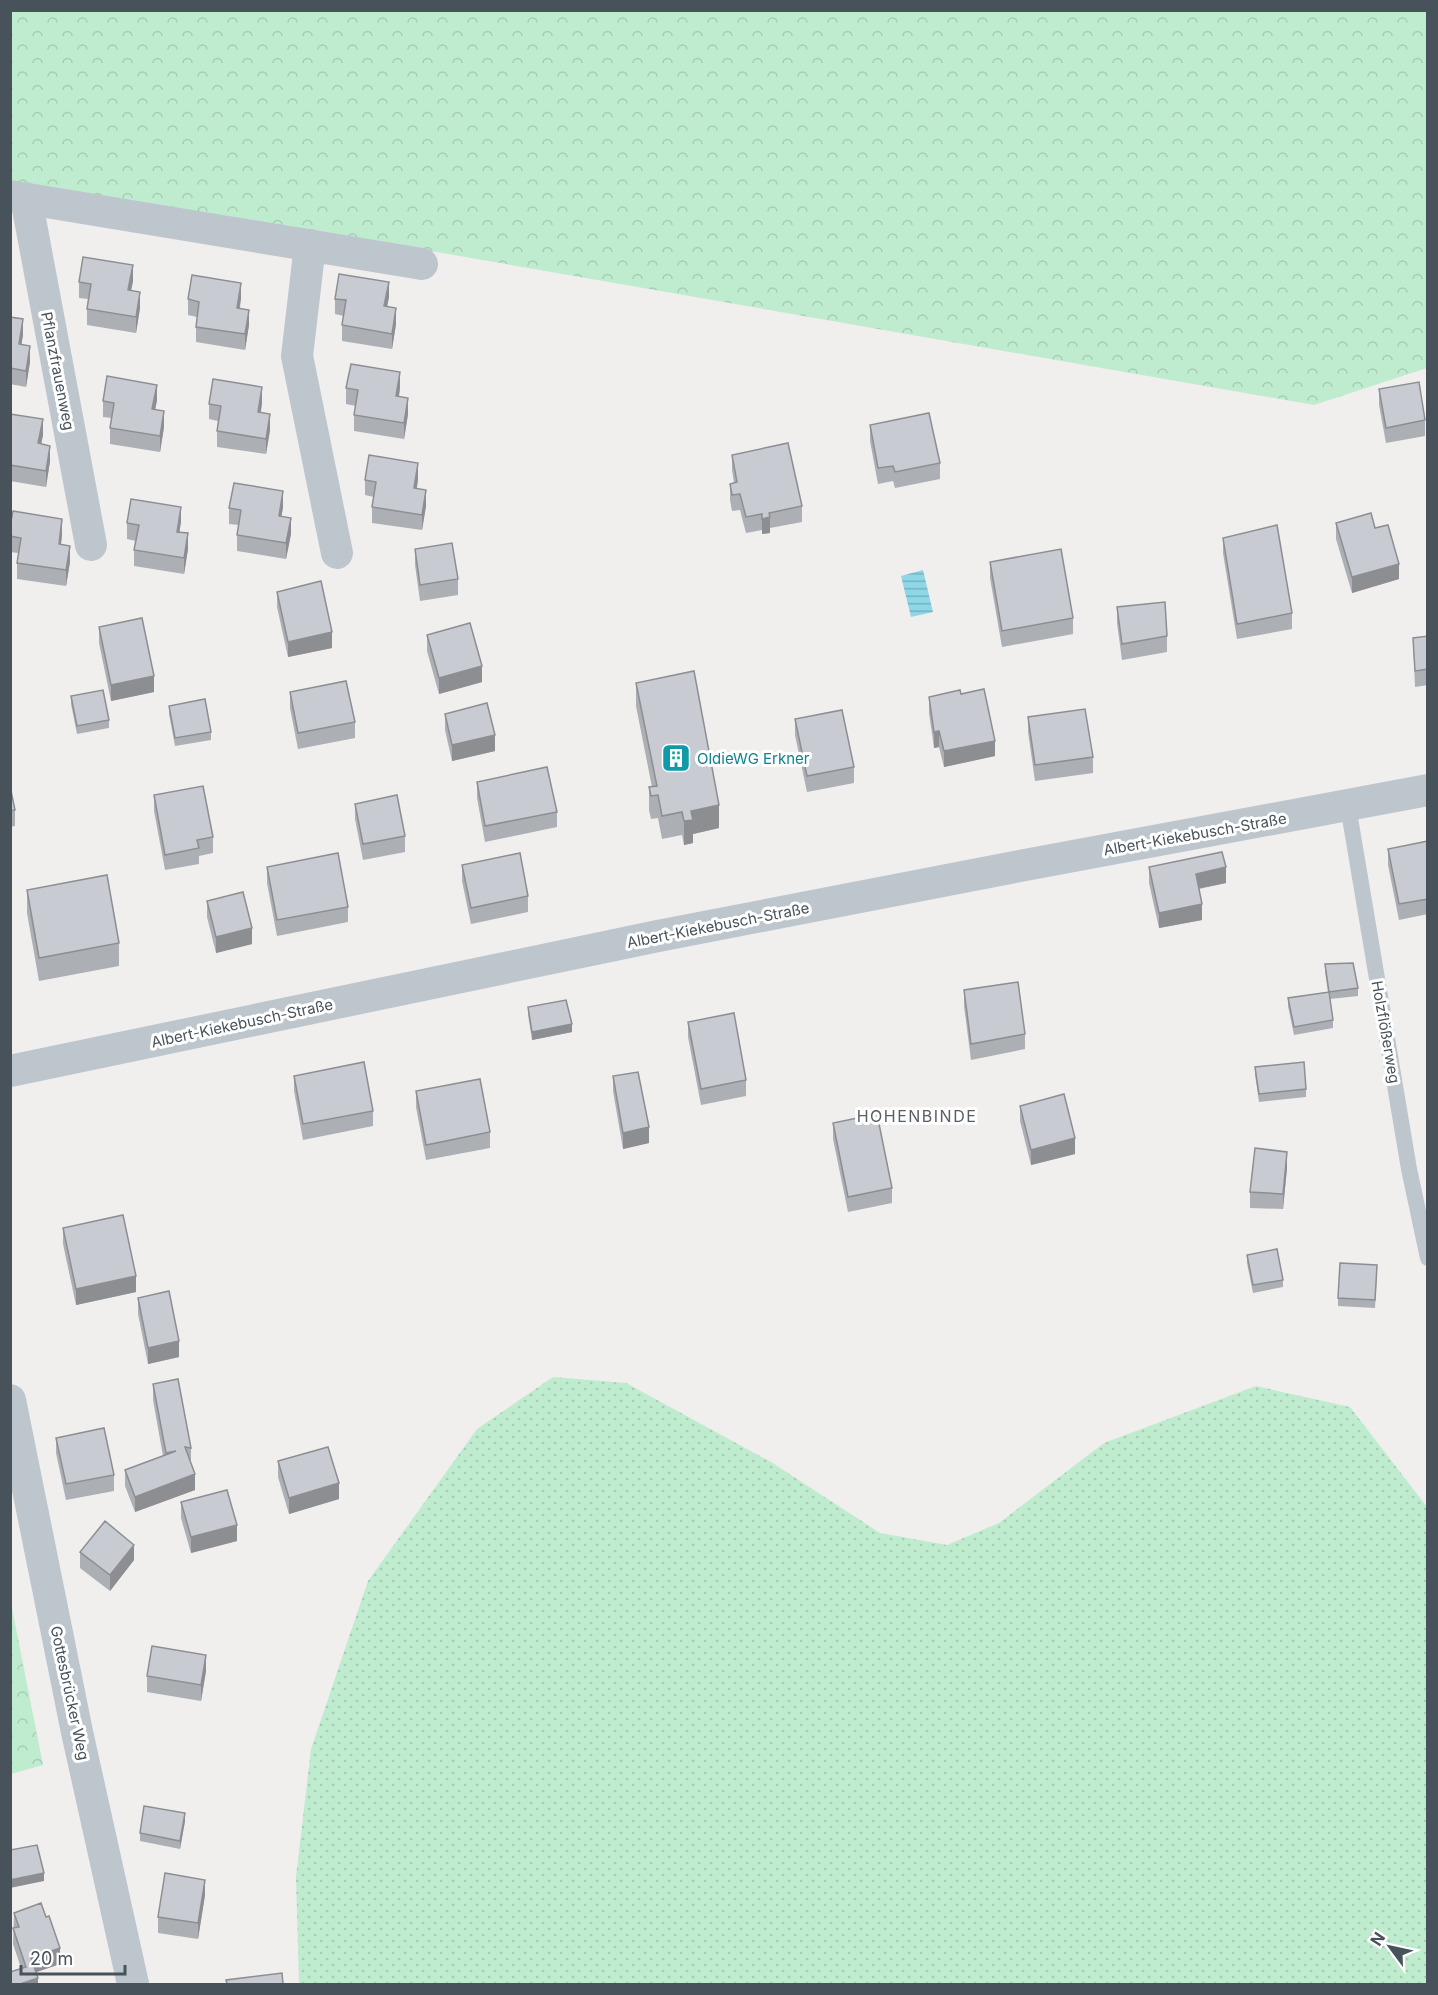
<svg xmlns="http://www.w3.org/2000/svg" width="1438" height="1995" font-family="Inter,sans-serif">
<defs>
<pattern id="grass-dots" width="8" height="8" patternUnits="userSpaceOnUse" patternTransform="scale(1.5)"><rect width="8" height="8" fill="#bfeccf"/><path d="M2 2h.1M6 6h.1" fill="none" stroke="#a6ccb4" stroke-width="1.8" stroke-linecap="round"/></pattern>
<pattern id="forest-crowns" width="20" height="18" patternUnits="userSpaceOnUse" patternTransform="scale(1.5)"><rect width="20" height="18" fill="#bfeccf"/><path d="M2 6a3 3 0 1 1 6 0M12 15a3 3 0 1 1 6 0" fill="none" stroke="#a6ccb4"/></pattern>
<pattern id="water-rules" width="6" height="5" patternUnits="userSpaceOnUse" patternTransform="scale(1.5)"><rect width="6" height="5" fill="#8ed7e7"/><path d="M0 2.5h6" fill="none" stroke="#76b1be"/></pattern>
</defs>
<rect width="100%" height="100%" fill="#f1eeee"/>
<!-- grass -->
<path fill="url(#grass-dots)" d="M553 1377 626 1383 771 1462 880 1533 947 1545 999 1523 1104 1443 1256 1386 1350 1407 1427 1507V1984H299L296 1877 311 1749 368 1581 477 1429Z"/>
<!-- forest -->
<path fill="url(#forest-crowns)" d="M10 11H1427V368L1314 405 425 250 11 184Z
M10 1598 43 1765 11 1774H10Z"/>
<!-- water -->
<path fill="url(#water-rules)" d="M923 570 933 612 911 617 901 576Z"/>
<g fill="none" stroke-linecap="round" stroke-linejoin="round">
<!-- lane -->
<path stroke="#bdc6cd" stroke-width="16" d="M1348 806 1409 1169 1428 1258"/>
<!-- street -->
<path stroke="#bdc6cd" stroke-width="32" d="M10 196 422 264
M26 198 91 545
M310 245 297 356 337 553
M10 1071 658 936 1025 865 1428 790
M10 1400 77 1732 133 1984"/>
</g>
<!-- wall -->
<path fill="#acafb4" d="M133 281 131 290 140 308 136 333 87 325V309L88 299 79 298V282Z
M389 297 387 307 396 324 392 349 342 341V325L344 316 335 314V299Z
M241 298 240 308 249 325 245 350 196 342V327L197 317 188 315V299Z
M10 317 23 335 21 344 30 362 26 387 10 384Z
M346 388H400L399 397 408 414 404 439 354 431V415L356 406 346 404Z
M1379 389 1425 420V436L1386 443 1379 405Z
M157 400 155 410 164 427 160 452 110 444V428L112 418 103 417V401Z
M262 403 261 412 270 430 266 454 217 447V431L218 421 209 419V404Z
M10 414 43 435 41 444 50 461 46 487 10 481Z
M870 425 940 463V479L895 488 893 481 878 484 870 441Z
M732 455 802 506V522L770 528V533L762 534V530L746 533 740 510 732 511 730 500V484L734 483 732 470Z
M418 479 417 488 426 506 422 530 372 523V507L374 497 365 495V480Z
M283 507 281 517 291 534 286 559 237 551V535L239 525 229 524V508Z
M181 522 179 532 188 549 184 574 134 566V550L136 541 127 539V523Z
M1336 523 1375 528 1399 579 1352 593 1336 539Z
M10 526 62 535 61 544 70 562 66 586 17 579V563L18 553 10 552Z
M1223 538 1292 613V629L1237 639 1223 553Z
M415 549 458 579V595L420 601 415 565Z
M990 562 1073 618V634L1002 647 990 578Z
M277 592 332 648 288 657 277 607Z
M1117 607 1167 636V652L1122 660 1117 623Z
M99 627 154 692 111 701 99 643Z
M427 635 482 682 439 694 427 651Z
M1428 636V685L1415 687 1413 638Z
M636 683 719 828 693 834V843L684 845 682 835 662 839 658 818 651 819 649 810V787H652L636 706Z
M290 692 355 722V738L298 749 290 708Z
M961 694 995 756 944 767 939 747 934 748 929 713V697Z
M71 696 109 720V728L77 734 71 704Z
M169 706 211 732V740L175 746 169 714Z
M445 714 495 751 452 761 445 730Z
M1028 717 1093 757V773L1035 781 1028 732Z
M795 719 854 767V783L807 792 795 735Z
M477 782 557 812V827L485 842 477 798Z
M10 786 15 810V826L10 827Z
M154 795 213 837V853L199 856V864L165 870 154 811Z
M355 804 405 836V852L363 860 355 819Z
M1428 841V914L1399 920 1388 865V849Z
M462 865 528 896V912L471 924 462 881Z
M267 867 348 907V922L277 936 267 883Z
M1149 867 1226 883 1199 889 1202 920 1159 928 1149 883Z
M27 890 119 943V966L39 981 27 913Z
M207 901 252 944 216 953 207 917Z
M1325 964 1358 988V996L1330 999 1333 1020V1028L1294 1035 1288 1006V998L1328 992 1325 972Z
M964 990 1025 1034V1049L971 1060 964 1006Z
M528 1007 572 1032 532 1040 528 1015Z
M688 1022 746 1080V1096L701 1105 688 1037Z
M1255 1067 1306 1089V1097L1259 1102 1255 1075Z
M294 1076 373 1111V1126L303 1140 294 1091Z
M613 1076 649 1143 623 1149 613 1091Z
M416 1091 490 1132V1148L426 1160 416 1107Z
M1020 1106 1075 1154 1031 1165 1020 1121Z
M833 1123 892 1188V1203L848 1212 833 1139Z
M1287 1168 1283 1209 1250 1208V1192Z
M63 1228 136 1292 76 1305 63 1244Z
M1247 1255 1283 1280V1287L1253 1293 1247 1263Z
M1377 1273 1375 1308 1338 1306V1298Z
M138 1298 179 1357 148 1364 138 1314Z
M153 1384 191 1448V1463L195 1490 135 1512 125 1486V1470L163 1456 153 1400Z
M56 1438 114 1475V1491L66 1500 56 1453Z
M278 1461 339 1499 289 1514 278 1477Z
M181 1502 237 1541 191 1553 181 1518Z
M80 1552 134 1560 110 1591 80 1568Z
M206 1671 201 1701 147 1692V1676Z
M185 1821 180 1849 140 1841V1833Z
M205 1895 198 1939 158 1933V1917Z
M14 1913 60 1964 36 1972 38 1984 21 1968 13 1944Z"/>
<!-- shaded-wall -->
<path fill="#8c8e92" d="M133 265V281L128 306V290Z
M389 282V297L384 322V306Z
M241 283V298L237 323V308Z
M140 292V308L136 333V317Z
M396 308V324L392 349V334Z
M249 310V325L245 350V334Z
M23 319V335L19 360V344Z
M30 346V362L26 387V371Z
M400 372V388L396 412V396Z
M157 385V400L152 425V409Z
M262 387V403L258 428V412Z
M408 398V414L404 439V423Z
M164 411V427L160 452V436Z
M270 414V430L266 454V439Z
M43 419V435L38 459V443Z
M50 446V461L46 487V471Z
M418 463V479L414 504V488Z
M426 490V506L422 530V515Z
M283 491V507L279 532V516Z
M181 507V522L177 547V532Z
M770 517V533L762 534V519Z
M291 518V534L286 559V543Z
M62 519V535L59 559V544Z
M188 533V549L184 574V558Z
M70 546V562L66 586V570Z
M1399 564V579L1352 593V577Z
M332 632V648L288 657V642Z
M482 666V682L439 694V678Z
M154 676V692L111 701V685Z
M939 731V747L934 748V732Z
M495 735V751L452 761V745Z
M995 741V756L944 767V751Z
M719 805V828L693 834V843L684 845V821L691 811Z
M1226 867V883L1196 889V874Z
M1202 904V920L1159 928V913Z
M252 928V944L216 953V937Z
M572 1024V1032L532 1040V1032Z
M649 1127V1143L623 1149V1133Z
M1075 1138V1154L1031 1165V1150Z
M1287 1152V1168L1283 1209V1194Z
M136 1276V1292L76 1305V1289Z
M179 1341V1357L148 1364V1348Z
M195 1474V1490L135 1512V1497Z
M339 1483V1499L289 1514V1498Z
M237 1525V1541L191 1553V1537Z
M134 1545V1560L110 1591V1575Z
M206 1655V1671L201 1701V1685Z
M185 1813V1821L180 1849V1841Z
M44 1873V1881L10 1888V1880Z
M205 1880V1895L198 1939V1923Z
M60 1948V1964L31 1974V1958Z
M38 1978V1984H20Z"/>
<!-- building -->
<path fill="#c8cbd1" stroke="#8c8e92" stroke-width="1.5" d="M83 257 133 265 128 290 140 292 136 317 87 309 91 284 79 282Z
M339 274 389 282 384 306 396 308 392 334 342 325 346 300 335 299Z
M192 275 241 283 237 308 249 310 245 334 196 327 199 302 188 299Z
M10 317 23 319 19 344 30 346 26 371 10 368Z
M351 364 400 372 396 396 408 398 404 423 354 415 358 390 346 388Z
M107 376 157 385 152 409 164 411 160 436 110 428 114 403 103 401Z
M213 379 262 387 258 412 270 414 266 439 217 431 221 406 209 404Z
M1419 382 1425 420 1386 428 1379 389Z
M929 413 940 463 895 472 893 466 878 468 870 425Z
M10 414 43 419 38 443 50 446 46 471 10 465Z
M788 443 802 506 769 513 770 517 762 519V514L746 517 740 494 732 495 730 484 737 482 732 455Z
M369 455 418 463 414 488 426 490 422 515 372 507 376 482 365 480Z
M234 483 283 491 279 516 291 518 286 543 237 535 241 510 229 508Z
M131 499 181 507 177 532 188 533 184 558 134 550 139 525 127 523Z
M13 511 62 519 59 544 70 546 66 570 17 563 21 538 10 536V526Z
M1371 513 1375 528 1388 525 1399 564 1352 577 1336 523Z
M1277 525 1292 613 1237 624 1223 538Z
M452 543 458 579 420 585 415 549Z
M1061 549 1073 618 1002 631 990 562Z
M321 581 332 632 288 642 277 592Z
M1165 602 1167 636 1122 644 1117 607Z
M142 618 154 676 111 685 99 627Z
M470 623 482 666 439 678 427 635Z
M1428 636V669L1415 671 1413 638Z
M694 671 719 805 691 811 693 820 684 821 682 812 662 816 658 795 651 796 649 787 657 786 636 683Z
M346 681 355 722 298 733 290 692Z
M984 689 995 741 944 751 939 731 934 732 929 697 960 690 961 694Z
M103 690 109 720 77 726 71 696Z
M205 699 211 732 175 738 169 706Z
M487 703 495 735 452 745 445 714Z
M1085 709 1093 757 1035 765 1028 717Z
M842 710 854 767 807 776 795 719Z
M547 767 557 812 485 826 477 782Z
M10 786 15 810 10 811Z
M203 786 213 837 197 840 199 848 165 855 154 795Z
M397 795 405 836 363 844 355 804Z
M1428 841V899L1399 904 1388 849Z
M1222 852 1226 867 1196 874 1202 904 1159 913 1149 867Z
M338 853 348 907 277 920 267 867Z
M520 853 528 896 471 908 462 865Z
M107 875 119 943 39 958 27 890Z
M243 892 252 928 216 937 207 901Z
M1353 963 1358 988 1329 992 1325 964Z
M1018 982 1025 1034 971 1044 964 990Z
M1329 992 1333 1020 1294 1027 1288 998Z
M566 1000 572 1024 532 1032 528 1007Z
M734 1013 746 1080 701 1089 688 1022Z
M364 1062 373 1111 303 1124 294 1076Z
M1304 1062 1306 1089 1259 1094 1255 1067Z
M638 1072 649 1127 623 1133 613 1076Z
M480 1079 490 1132 426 1145 416 1091Z
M1064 1094 1075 1138 1031 1150 1020 1106Z
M877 1114 892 1188 848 1197 833 1123Z
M1255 1148 1287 1152 1283 1194 1250 1192Z
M123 1215 136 1276 76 1289 63 1228Z
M1277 1249 1283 1280 1253 1285 1247 1255Z
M1340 1263 1377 1265 1375 1300 1338 1298Z
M169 1291 179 1341 148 1348 138 1298Z
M178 1379 191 1448 185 1447 195 1474 135 1497 125 1470 176 1451 166 1453 153 1384Z
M104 1428 114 1475 66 1484 56 1438Z
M328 1447 339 1483 289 1498 278 1461Z
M227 1490 237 1525 191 1537 181 1502Z
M105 1521 134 1545 110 1575 80 1552Z
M152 1646 206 1655 201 1685 147 1676Z
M144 1806 185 1813 180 1841 140 1833Z
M37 1845 44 1873 10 1880V1850Z
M165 1873 205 1880 198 1923 158 1917Z
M41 1903 46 1917 49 1916 60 1948 31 1958 38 1978 20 1984H10V1972L26 1967 13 1928 19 1927 14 1913Z
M282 1973 283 1984H227L226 1980Z"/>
<!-- icons -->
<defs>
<g id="building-square" transform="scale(1.5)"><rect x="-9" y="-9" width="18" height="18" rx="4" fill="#0f9aa8" stroke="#fff"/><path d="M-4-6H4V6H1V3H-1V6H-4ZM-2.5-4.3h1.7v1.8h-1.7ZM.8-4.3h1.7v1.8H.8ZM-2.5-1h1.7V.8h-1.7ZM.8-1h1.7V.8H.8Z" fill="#fff"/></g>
</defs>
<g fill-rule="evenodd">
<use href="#building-square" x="676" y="758"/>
</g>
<g text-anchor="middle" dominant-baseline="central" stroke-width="6" stroke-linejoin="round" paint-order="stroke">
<!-- street labels -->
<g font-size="15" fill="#47525b" stroke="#fff">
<text transform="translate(58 371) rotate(79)">Pflanzfrauenweg</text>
<text transform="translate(1195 834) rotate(-10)">Albert-Kiekebusch-Straße</text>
<text transform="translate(718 925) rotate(-11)">Albert-Kiekebusch-Straße</text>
<text transform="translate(242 1023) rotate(-12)">Albert-Kiekebusch-Straße</text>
<text transform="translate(1386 1032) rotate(80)">Holzflößerweg</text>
<text transform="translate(70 1693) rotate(78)">Gottesbrücker Weg</text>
</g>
<!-- culture labels -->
<g font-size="15" fill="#0d838f" stroke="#fff" text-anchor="start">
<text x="697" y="758">OldieWG Erkner</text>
</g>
<!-- neighbourhood labels -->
<g font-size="16" letter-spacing="1.5" fill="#5b5f63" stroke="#fff">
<text x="917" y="1116">HOHENBINDE</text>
</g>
</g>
<!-- border -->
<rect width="1438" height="1995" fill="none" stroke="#47525b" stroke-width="24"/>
<!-- north arrow -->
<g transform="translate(1390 1947) rotate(303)" stroke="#ffffff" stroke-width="4.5" paint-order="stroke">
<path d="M0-4.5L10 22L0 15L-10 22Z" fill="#47525b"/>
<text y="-9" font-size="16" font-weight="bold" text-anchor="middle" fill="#47525b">N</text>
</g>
<!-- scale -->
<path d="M21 1965v9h104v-9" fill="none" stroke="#47525b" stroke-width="3"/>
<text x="30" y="1965" font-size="18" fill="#47525b" stroke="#ffffff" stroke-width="4.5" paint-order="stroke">20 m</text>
</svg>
